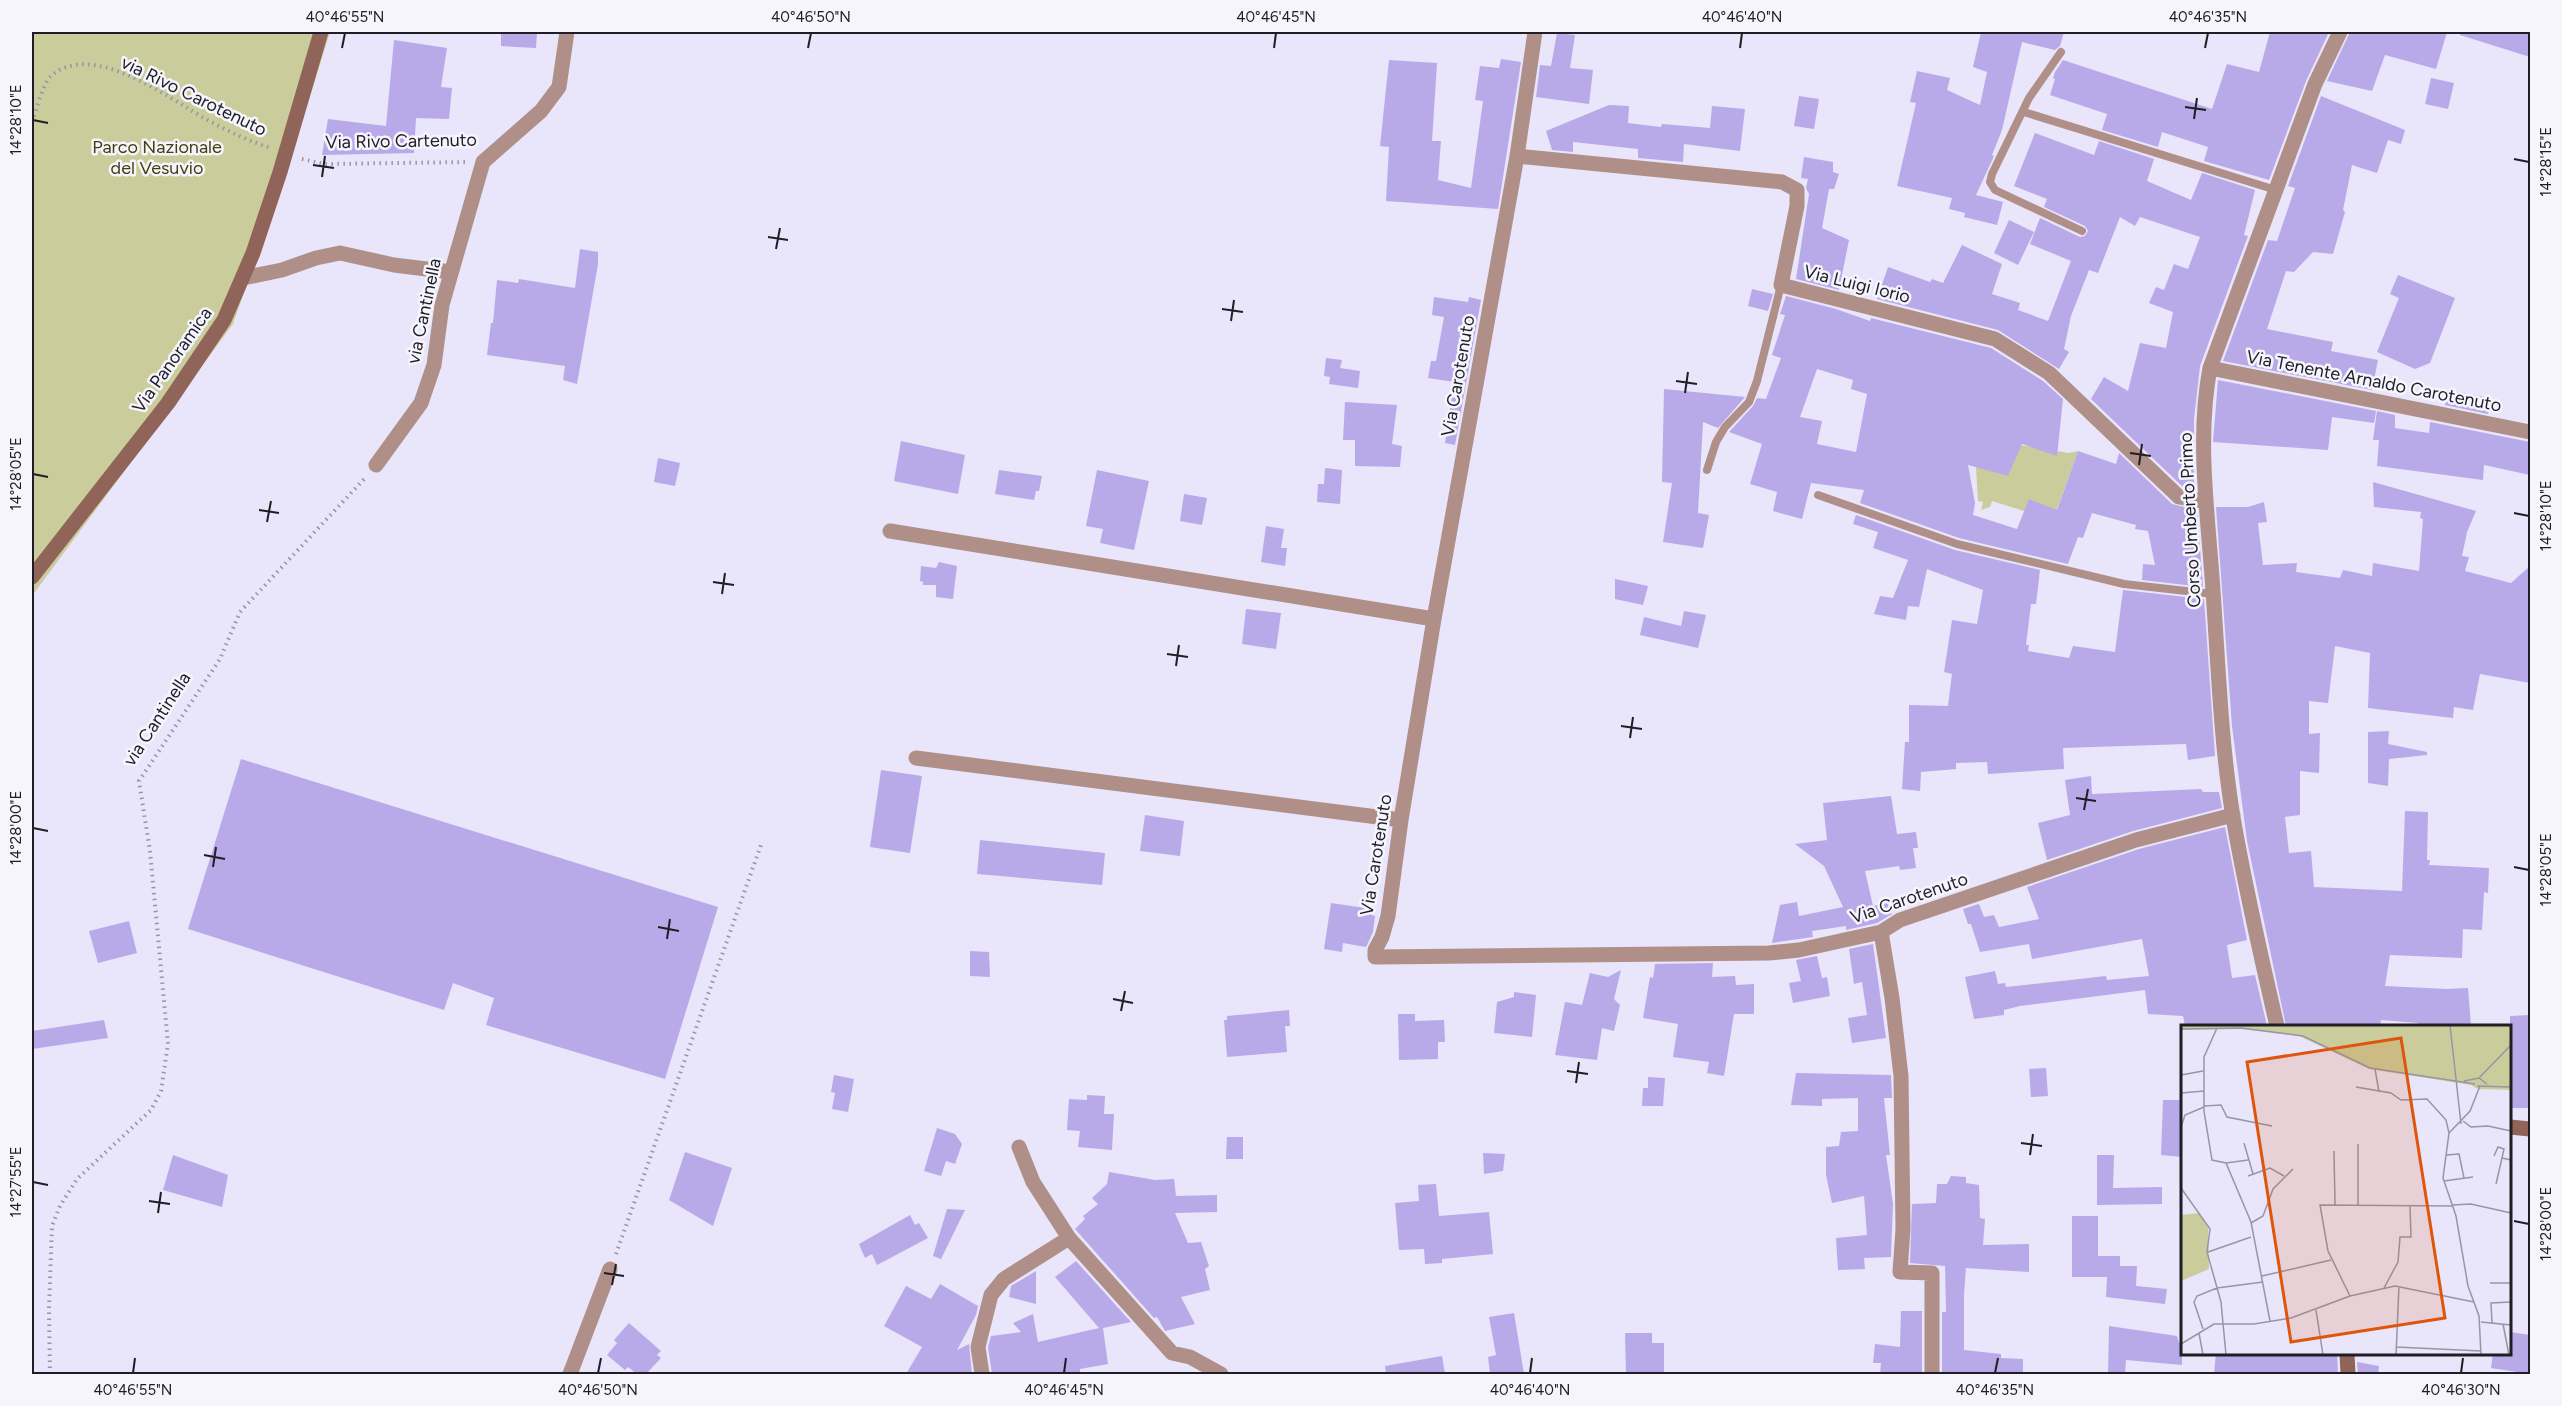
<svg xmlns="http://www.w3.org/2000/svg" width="2562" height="1406" font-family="Figtree,sans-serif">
<rect width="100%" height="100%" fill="#e9e5fa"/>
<!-- green -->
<path fill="#cacd9b" d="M32 32H330L292 155 233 324 32 596Z
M2020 445 2069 453 2078 451 2040 556 2024 511 1992 501 1990 507 1981 510 1983 502 1978 501 1976 467 2009 473Z"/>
<!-- building -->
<path fill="#b8aae9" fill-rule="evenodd" d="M501 32H537L536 48 501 46Z
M1981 32H2064L2060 46 2055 50 2022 42 2002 130 1992 155 1994 156 1976 195 2003 202 1997 225 1964 217 1965 213 1949 209 1952 198 1897 186 1916 103 1910 102 1917 71 1950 78 1947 90 1980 105 1987 72 1973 67Z
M2270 32H2329L2306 81 2269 180 2204 161 2208 147 2162 132 2158 147 2102 130 2107 114 2050 95 2055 79 2053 78 2055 72 2063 60 2212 109 2227 64 2259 72Z
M2350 32H2447L2436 69 2385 55 2372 91 2327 81Z
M2460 32H2530V57L2460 35Z
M1557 33 1575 35 1570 68 1593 70 1589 104 1536 97 1540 65 1551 66Z
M394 40 447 48 441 87 452 88 449 119 416 118 414 153 322 155 328 119 386 126Z
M1501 59 1521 62 1498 209 1386 201 1389 147 1380 146 1389 60 1437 63 1432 141H1441L1438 180 1471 188 1483 101 1475 100 1480 66 1499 68Z
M2431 78 2454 83 2448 109 2425 104Z
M1799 96 1819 99 1814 129 1794 126Z
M2321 96 2405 130 2401 144 2388 140 2377 173 2352 165 2343 210 2345 212 2333 254 2313 252 2294 272 2286 271 2267 329 2333 342 2331 351 2378 360 2372 390 2223 361 2268 240 2277 241 2295 188 2288 186Z
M1609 105 1629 106 1628 123 1661 127 1662 124 1710 128 1712 106 1745 109 1740 151 1684 144 1683 162 1638 158V149L1573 142V152L1552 150 1546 131Z
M2035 133 2094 155 2099 141 2154 159 2147 181 2191 200 2202 173 2255 190 2244 235 2248 236 2200 366 2194 419V490L2184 488 2091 399 2104 377 2128 391 2140 343 2166 348 2173 312 2149 303 2156 287 2164 290 2174 264 2188 269 2200 237 2140 217 2135 226 2120 217 2098 273 2089 270 2071 316 2064 349 2069 352 2059 369 1998 330 1877 299 1888 267 1930 282 1932 279 1943 283 1962 245 2002 264 1992 294 2020 303 2018 310 2048 321 2071 261 2030 244 2040 218 2080 237 2085 236 2088 231 2085 226 2044 207 2047 199 2014 186Z
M1804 157 1833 162V172L1839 174 1834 189H1829L1822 228 1849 240 1839 290 1796 279 1809 194 1806 188 1808 179 1801 178Z
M2009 220 2034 232 2018 265 1994 253Z
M580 249 598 252V264L577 384 563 380 565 366 487 355 491 323H493L497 280 518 283 519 279 575 288Z
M2398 275 2455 298 2430 363 2415 369 2377 352 2399 298 2390 294Z
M1752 289 1773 294 1768 311 1748 306Z
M1786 296 1836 309 1870 321 1871 318 1991 348 2043 381 2063 399 2057 456 2022 444 2008 476 1968 465 1975 503 1973 515 2017 529 2029 499 2057 510 2078 451 2116 464 2119 453 2172 504 2197 510 2203 587 2142 580 2143 564 2155 565 2148 531 2135 529 2136 525 2092 513 2083 538 2078 537 2068 564 1959 538 1860 503 1864 490 1811 483 1802 519 1773 511 1777 492 1750 484 1762 444 1729 432 1753 406 1757 398 1766 399 1781 358 1772 355 1785 315 1780 314ZM1817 369 1853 380 1851 389 1867 394 1856 452 1817 444 1822 421 1800 417Z
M1434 297 1468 302 1469 297 1481 300 1455 445 1445 443 1454 382 1428 378 1431 361H1436L1444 317 1432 315Z
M1326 358 1342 360 1340 368 1360 371 1358 388 1329 384 1330 377 1324 376Z
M2218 380 2376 411 2374 423 2332 417 2328 450 2213 442Z
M1664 389 1745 397 1718 428 1703 422 1698 513 1709 515 1703 548 1663 542 1672 483 1662 482Z
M2448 390 2491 398 2488 414 2445 405Z
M1345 402 1397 405 1392 444 1402 446 1400 467 1355 466V440H1343Z
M2377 411 2395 415V428L2429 433 2430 422 2530 442V475L2484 465 2483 480 2377 466 2379 440H2373Z
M901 441 965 455 958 494 894 481Z
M658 458 680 463 675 486 654 482Z
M1325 468 1342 470 1340 504 1317 502 1318 484H1324Z
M999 470 1042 476 1039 491H1036L1034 500 995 494Z
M1097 470 1149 481 1134 550 1100 543 1103 529 1086 526Z
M2373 482 2476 511 2467 532 2462 556 2469 557 2465 571 2511 583 2530 566V683L2480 674 2473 710 2454 707 2453 718 2368 708 2370 653 2335 646 2328 703 2309 701V734L2320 733 2319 773 2300 771V815L2285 817 2289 853 2311 851 2314 887 2402 891 2405 811 2428 812 2427 860H2430L2429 865 2489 868 2488 893 2484 892 2482 930 2463 929 2462 958 2390 955 2385 986 2446 989 2468 988 2471 1026H2417L2418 1023 2381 1020 2380 1026H2286L2247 841 2232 726 2216 507H2248L2264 502 2267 522 2258 523 2263 565 2297 563 2296 572 2340 578 2343 570 2372 576 2373 563 2419 571 2423 519 2420 518 2421 512 2374 507Z
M1184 494 1207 498 1202 525 1180 521Z
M1856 515 1955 550 2040 570 2036 604H2031L2026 645H2029L2028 651 2069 658 2073 646 2115 652 2123 590 2204 599 2215 756 2188 760 2186 744 2063 748 2064 769 1988 774 1987 762 1956 763V769L1921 772 1920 791 1902 789 1905 742H1909V705L1948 706 1952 674 1944 672 1952 620 1977 624 1983 590 1927 569 1919 607 1908 606 1906 620 1874 614 1880 596 1893 598 1908 560 1873 548 1878 532 1853 524Z
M1266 526 1284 529 1281 548H1287L1285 566 1261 562Z
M939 562 957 566 953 599 936 597V585H923V582L920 581 921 566 936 568Z
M1615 579 1648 586 1643 605 1615 599Z
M1246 609 1281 613 1276 649 1242 644Z
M1684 611 1706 615 1698 648 1640 635 1644 617 1681 626Z
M2389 731 2388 744 2427 752V755L2389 759 2388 786 2368 783V732Z
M241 759 718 907 665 1079 486 1025 494 998 453 983 444 1010 188 929Z
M881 770 922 776 910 853 870 847Z
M2091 776 2092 794 2201 789 2203 792H2219L2222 808 2133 831 2047 860 2038 823 2070 815 2065 780Z
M1891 796 1897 834 1916 832 1918 848H1913L1916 868 1900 870 1899 866 1865 871 1873 906 1888 903 1892 914 1877 923 1846 930V926L1812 931 1813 937 1772 943 1780 905 1797 902 1799 916 1843 907 1824 866 1795 844 1827 840 1823 803Z
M1145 815 1184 821 1180 856 1140 851Z
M2225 827 2247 940 2227 945 2232 978 2255 975 2267 1026H2185L2183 1016 2148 1014 2145 990 2020 1006 2004 1010V1015L1974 1019 1965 977 1995 971 1998 984 2005 983 2006 987 2106 976 2107 980 2149 976 2142 939 2032 959 2029 944 1980 952 1971 924H1968L1963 909 1979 904 1984 917 1994 915 1999 927 2039 919 2027 887 2139 849Z
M980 840 1105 853 1102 885 977 874Z
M1331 903 1372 909 1371 915 1375 916 1373 932 1366 947 1343 943 1342 952 1324 949Z
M129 921 137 953 98 963 89 931Z
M1873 944 1886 1038 1852 1043 1848 1018 1867 1015 1862 982 1854 984 1849 949Z
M970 951 989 952 990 977 970 976Z
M1817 956 1822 978 1827 977 1830 996 1793 1003 1789 983 1801 981 1796 960Z
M1713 963 1712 977 1735 976 1736 985 1754 984V1014H1734L1724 1076 1707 1073 1709 1062 1673 1057 1678 1024 1643 1018 1650 977 1653 978 1655 964Z
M1621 970 1614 999 1620 1005 1614 1031 1602 1028 1597 1060 1555 1055 1565 1002 1582 1005 1590 973 1608 977Z
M1514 992 1536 995 1532 1037 1494 1033 1497 1002 1514 997Z
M1289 1010 1290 1026H1285L1287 1052 1227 1057 1224 1020H1227V1016Z
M1398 1014H1415V1021L1444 1020 1445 1042H1438V1059L1399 1060Z
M2530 1015V1108H2510V1016Z
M104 1020 108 1038 32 1049V1031Z
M2046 1068 2048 1096 2031 1097 2029 1069Z
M1796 1073 1891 1075 1892 1098H1884L1890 1155H1886L1893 1204 1891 1257 1864 1258 1865 1269 1838 1270 1836 1238 1867 1235 1864 1196 1832 1203 1826 1175V1147L1839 1146 1841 1132 1858 1131V1098L1822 1099V1106L1791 1105Z
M834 1075 854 1079 848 1112 832 1109 835 1093 831 1092Z
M1648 1077 1665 1078 1663 1106H1642L1643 1088H1648Z
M1087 1095 1105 1096 1104 1114H1114L1112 1150 1078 1147 1080 1131 1067 1130 1069 1099 1087 1100Z
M2163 1100H2182V1157L2161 1155Z
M937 1128 955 1134 962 1144 955 1164 946 1161 941 1176 924 1171Z
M1227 1137H1243V1159H1226Z
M685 1152 732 1168 713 1226 669 1200Z
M1483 1153 1505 1154 1503 1171 1484 1174Z
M173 1155 228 1175 222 1207 163 1190Z
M2097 1155H2114L2113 1188 2162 1187V1204L2097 1205Z
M1109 1172 1155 1180 1174 1179 1176 1196 1217 1195V1212L1175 1213 1188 1243 1201 1242 1209 1266 1205 1269 1210 1290 1181 1297 1195 1324 1165 1331 1157 1317 1154 1318 1075 1229 1085 1219 1083 1216 1098 1204 1092 1198 1107 1184Z
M1951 1176 1966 1177V1183L1979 1185 1980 1218 1985 1219 1983 1245 2029 1244V1272L1966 1268 1964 1295V1350L2001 1354V1358L2023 1359V1374H1942V1312H1946L1945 1266 1910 1263 1912 1204 1936 1203 1937 1184H1947Z
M1436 1184 1439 1216 1489 1212 1493 1254 1442 1259V1263L1425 1264 1424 1249 1399 1250 1395 1203 1419 1201 1418 1185Z
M947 1209 965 1210 941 1259 933 1256Z
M910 1215 915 1225 919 1223 928 1238 877 1265 872 1254 865 1258 859 1244Z
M2072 1216H2098V1256H2120V1266H2137L2136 1286 2167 1289 2165 1304 2106 1297 2107 1277H2072Z
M1076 1261 1131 1322 1103 1328 1108 1364 1080 1369V1374H992L988 1347 991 1336 1021 1332 1013 1323 1033 1314 1038 1342 1099 1328 1055 1277Z
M1036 1271V1304L1009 1297 1011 1286Z
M940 1284 978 1306 976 1315 957 1350 969 1344 972 1374H906L922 1347 884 1326 906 1286 931 1299Z
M1901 1311H1922V1374H1880L1881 1363H1873L1875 1344 1900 1347Z
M1514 1313 1524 1374H1490L1488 1357 1496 1355 1489 1317Z
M629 1323 661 1351 657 1355 661 1358 646 1374H637L628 1367 625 1370 607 1355 617 1343 614 1340Z
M2109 1326 2177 1336 2179 1343H2182V1365L2126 1360 2125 1374H2108Z
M2510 1332 2530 1335V1374L2491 1368 2493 1353H2510Z
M1625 1333H1652V1343H1664V1374H1626Z
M2216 1353H2337L2338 1374H2214Z
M1442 1356 1445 1374H1386L1385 1366Z
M2357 1362 2379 1366 2378 1374H2358Z"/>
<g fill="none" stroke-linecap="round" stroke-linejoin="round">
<!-- path -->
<path stroke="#9794a4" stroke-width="4" stroke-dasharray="1.5 4.5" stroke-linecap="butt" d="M32 122C36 111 43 83 51 76 92 40 167 97 204 118 226 130 248 141 271 148
M302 159 324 164 468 162
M616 1254 761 845
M50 1374 49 1309 52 1226 60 1206 77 1179 151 1110 161 1091 168 1044 150 851 139 781 220 659 240 612 366 477"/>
<!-- lane -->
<path stroke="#af8f87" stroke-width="8" d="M2061 52 2029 98 1992 174 1990 182 1995 190 2082 231
M2024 112 2276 190
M1707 470 1716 442 1725 427 1749 402 1757 381 1781 285
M1818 495 1957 544 2124 584 2213 594"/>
<!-- street -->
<path stroke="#af8f87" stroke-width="15" d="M1535 32 1517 156 1434 619 1401 820 1388 916 1382 937 1375 950V957L1769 953 1799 950 1881 932 1900 920 2136 840 2233 815
M1517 156 1782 182 1797 190V206L1781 285 1995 339 2049 373 2179 497 2206 502
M243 278 282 270 316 258 340 253 394 265 451 272
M2210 368 2530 432
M376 465 421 403 434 365 442 305 483 162 541 111 559 87 567 32
M890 531 1434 619
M916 758 1401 820
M1881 932 1892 998 1901 1076 1903 1229 1900 1272 1932 1273V1374
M2277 1026C2261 957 2245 887 2233 817 2220 738 2218 656 2212 577 2207 508 2197 436 2210 368L2315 84 2340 32
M1019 1147 1033 1182 1069 1238 1172 1353 1190 1357 1221 1374
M570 1374 610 1269
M982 1374 978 1347 991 1295 1004 1279 1069 1238"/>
<!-- secondary -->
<path stroke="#906458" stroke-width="15" d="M32 577 168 403 224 320 253 253 280 172 321 32
M2510 1127 2530 1129
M2347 1354 2348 1374"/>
</g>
<!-- ticks -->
<path fill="none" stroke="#1f1e25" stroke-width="2" d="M342 48 345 33M808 48 811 33M1274 48 1276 33M1740 48 1742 33M2205 48 2208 33M2185 107 2206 110M2194 119 2197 98M33 120 48 123M2514 159 2529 162M313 165 334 168M322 177 325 156M768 237 788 240M776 249 780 228M1222 309 1243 312M1231 321 1234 300M1676 381 1697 384M1685 393 1688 372M2130 453 2151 456M2139 465 2142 444M33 474 48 477M259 510 279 513M2514 513 2529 516M267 522 271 501M713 582 734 585M722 594 725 573M1167 654 1188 657M1176 666 1179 645M1621 726 1642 729M1630 738 1633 717M2076 798 2096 801M2084 810 2088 789M33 828 48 831M204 855 225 859M213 867 216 847M2514 867 2529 870M658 927 679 931M667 939 670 919M1113 999 1133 1003M1121 1011 1125 991M1567 1071 1588 1074M1576 1083 1579 1062M2021 1143 2042 1146M2030 1155 2033 1134M33 1182 48 1185M149 1201 170 1204M158 1213 161 1192M2514 1221 2529 1224M604 1273 624 1276M612 1285 616 1264M133 1373 135 1358M598 1373 601 1358M1064 1373 1066 1358M1530 1373 1532 1358M1995 1373 1998 1358M2461 1373 2463 1358"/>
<g text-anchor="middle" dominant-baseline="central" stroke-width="5" stroke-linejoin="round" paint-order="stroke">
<!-- street labels -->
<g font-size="18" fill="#1f1e25" stroke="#f6f5fd">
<text transform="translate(194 96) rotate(26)">via Rivo Carotenuto</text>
<text transform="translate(401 141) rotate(-1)">Via Rivo Cartenuto</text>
<text transform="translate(1857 284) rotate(14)">Via Luigi Iorio</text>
<text transform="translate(424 311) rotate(-78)">via Cantinella</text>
<text transform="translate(172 360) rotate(-55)">Via Panoramica</text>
<text transform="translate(1458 376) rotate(-80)">Via Carotenuto</text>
<text transform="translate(2374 381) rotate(11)">Via Tenente Arnaldo Carotenuto</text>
<text transform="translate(2190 520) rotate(-93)">Corso Umberto Primo</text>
<text transform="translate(157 719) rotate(-57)">via Cantinella</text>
<text transform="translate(1376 855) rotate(-81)">Via Carotenuto</text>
<text transform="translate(1909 898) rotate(-19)">Via Carotenuto</text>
</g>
<!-- park labels -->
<g font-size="18" fill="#40410c" stroke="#f6f5fd">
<text x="157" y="147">Parco Nazionale<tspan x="157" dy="21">del Vesuvio</tspan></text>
</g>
</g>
<!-- overview -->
<g transform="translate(2181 1025)">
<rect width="330" height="330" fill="#e9e5fa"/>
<path d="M0 0H330V65L297 64 290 60 188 44 118 11 61 4 0 5ZM18 188 27 203 28 244 0 256V190Z" fill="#cacd9b"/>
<path fill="none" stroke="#9895a5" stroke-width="1.5" d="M269 0 280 99M36 3 23 32V86L31 135 45 138 70 197 89 296M0 4 60 3 122 11 189 43 294 59M194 44 198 67M0 50 22 46M298 53 330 20M283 56 298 53 306 59M296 61 330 62M175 62 210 68 220 75 246 74 265 95 268 108 262 153 275 191 287 261 298 291 300 330M0 68 23 66M23 81 40 80 46 92 91 101M282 96 290 102 307 101 330 106M0 102 4 90 23 82M268 108 289 86 299 61M63 118 72 149M153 126 154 180M265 130 278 129 283 153M313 131 317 122 323 124 321 133M45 138 67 135M67 151 89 143 103 151M263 156 292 152M315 159 321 133 330 135M0 163 29 204 26 227 40 277 45 330M177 180V119M271 180 290 179 330 188M70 198 82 191 92 164 112 144M27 227 70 212M81 251 150 235M309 258H330M203 263 217 237 219 212H230L229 181M169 271 147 226 139 180 271 181M135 285 142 330M300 297 330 300M311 298 310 278 330 277M322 299 328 330M22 304 13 277 16 271 36 263 82 257M18 308 22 330M0 319 33 299H73L110 293 169 271 214 261 293 277M215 322 300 326M215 330 218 261"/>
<path fill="#de560d" fill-opacity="0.15" stroke="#de560d" stroke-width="3" d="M220 13 264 293 110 317 66 37Z"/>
<rect width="330" height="330" fill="none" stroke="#1f1e25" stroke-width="3"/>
</g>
<!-- border -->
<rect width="2562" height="1406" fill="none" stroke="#f6f5fd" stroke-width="66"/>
<rect x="33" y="33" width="2496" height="1340" fill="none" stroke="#1f1e25" stroke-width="2"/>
<g font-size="15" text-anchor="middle" fill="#1f1e25">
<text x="345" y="22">40°46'55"N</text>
<text x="811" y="22">40°46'50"N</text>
<text x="1276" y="22">40°46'45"N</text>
<text x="1742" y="22">40°46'40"N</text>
<text x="2208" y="22">40°46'35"N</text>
<text transform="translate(16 120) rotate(-90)" y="5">14°28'10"E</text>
<text transform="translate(2546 162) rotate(-90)" y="5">14°28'15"E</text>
<text transform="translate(16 474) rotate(-90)" y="5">14°28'05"E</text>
<text transform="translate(2546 516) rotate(-90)" y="5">14°28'10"E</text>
<text transform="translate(16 828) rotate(-90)" y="5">14°28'00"E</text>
<text transform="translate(2546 870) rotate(-90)" y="5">14°28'05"E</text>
<text transform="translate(16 1182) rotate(-90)" y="5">14°27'55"E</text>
<text transform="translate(2546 1224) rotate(-90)" y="5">14°28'00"E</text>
<text x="133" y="1395">40°46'55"N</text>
<text x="598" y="1395">40°46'50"N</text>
<text x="1064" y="1395">40°46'45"N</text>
<text x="1530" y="1395">40°46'40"N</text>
<text x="1995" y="1395">40°46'35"N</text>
<text x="2461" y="1395">40°46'30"N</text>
</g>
</svg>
